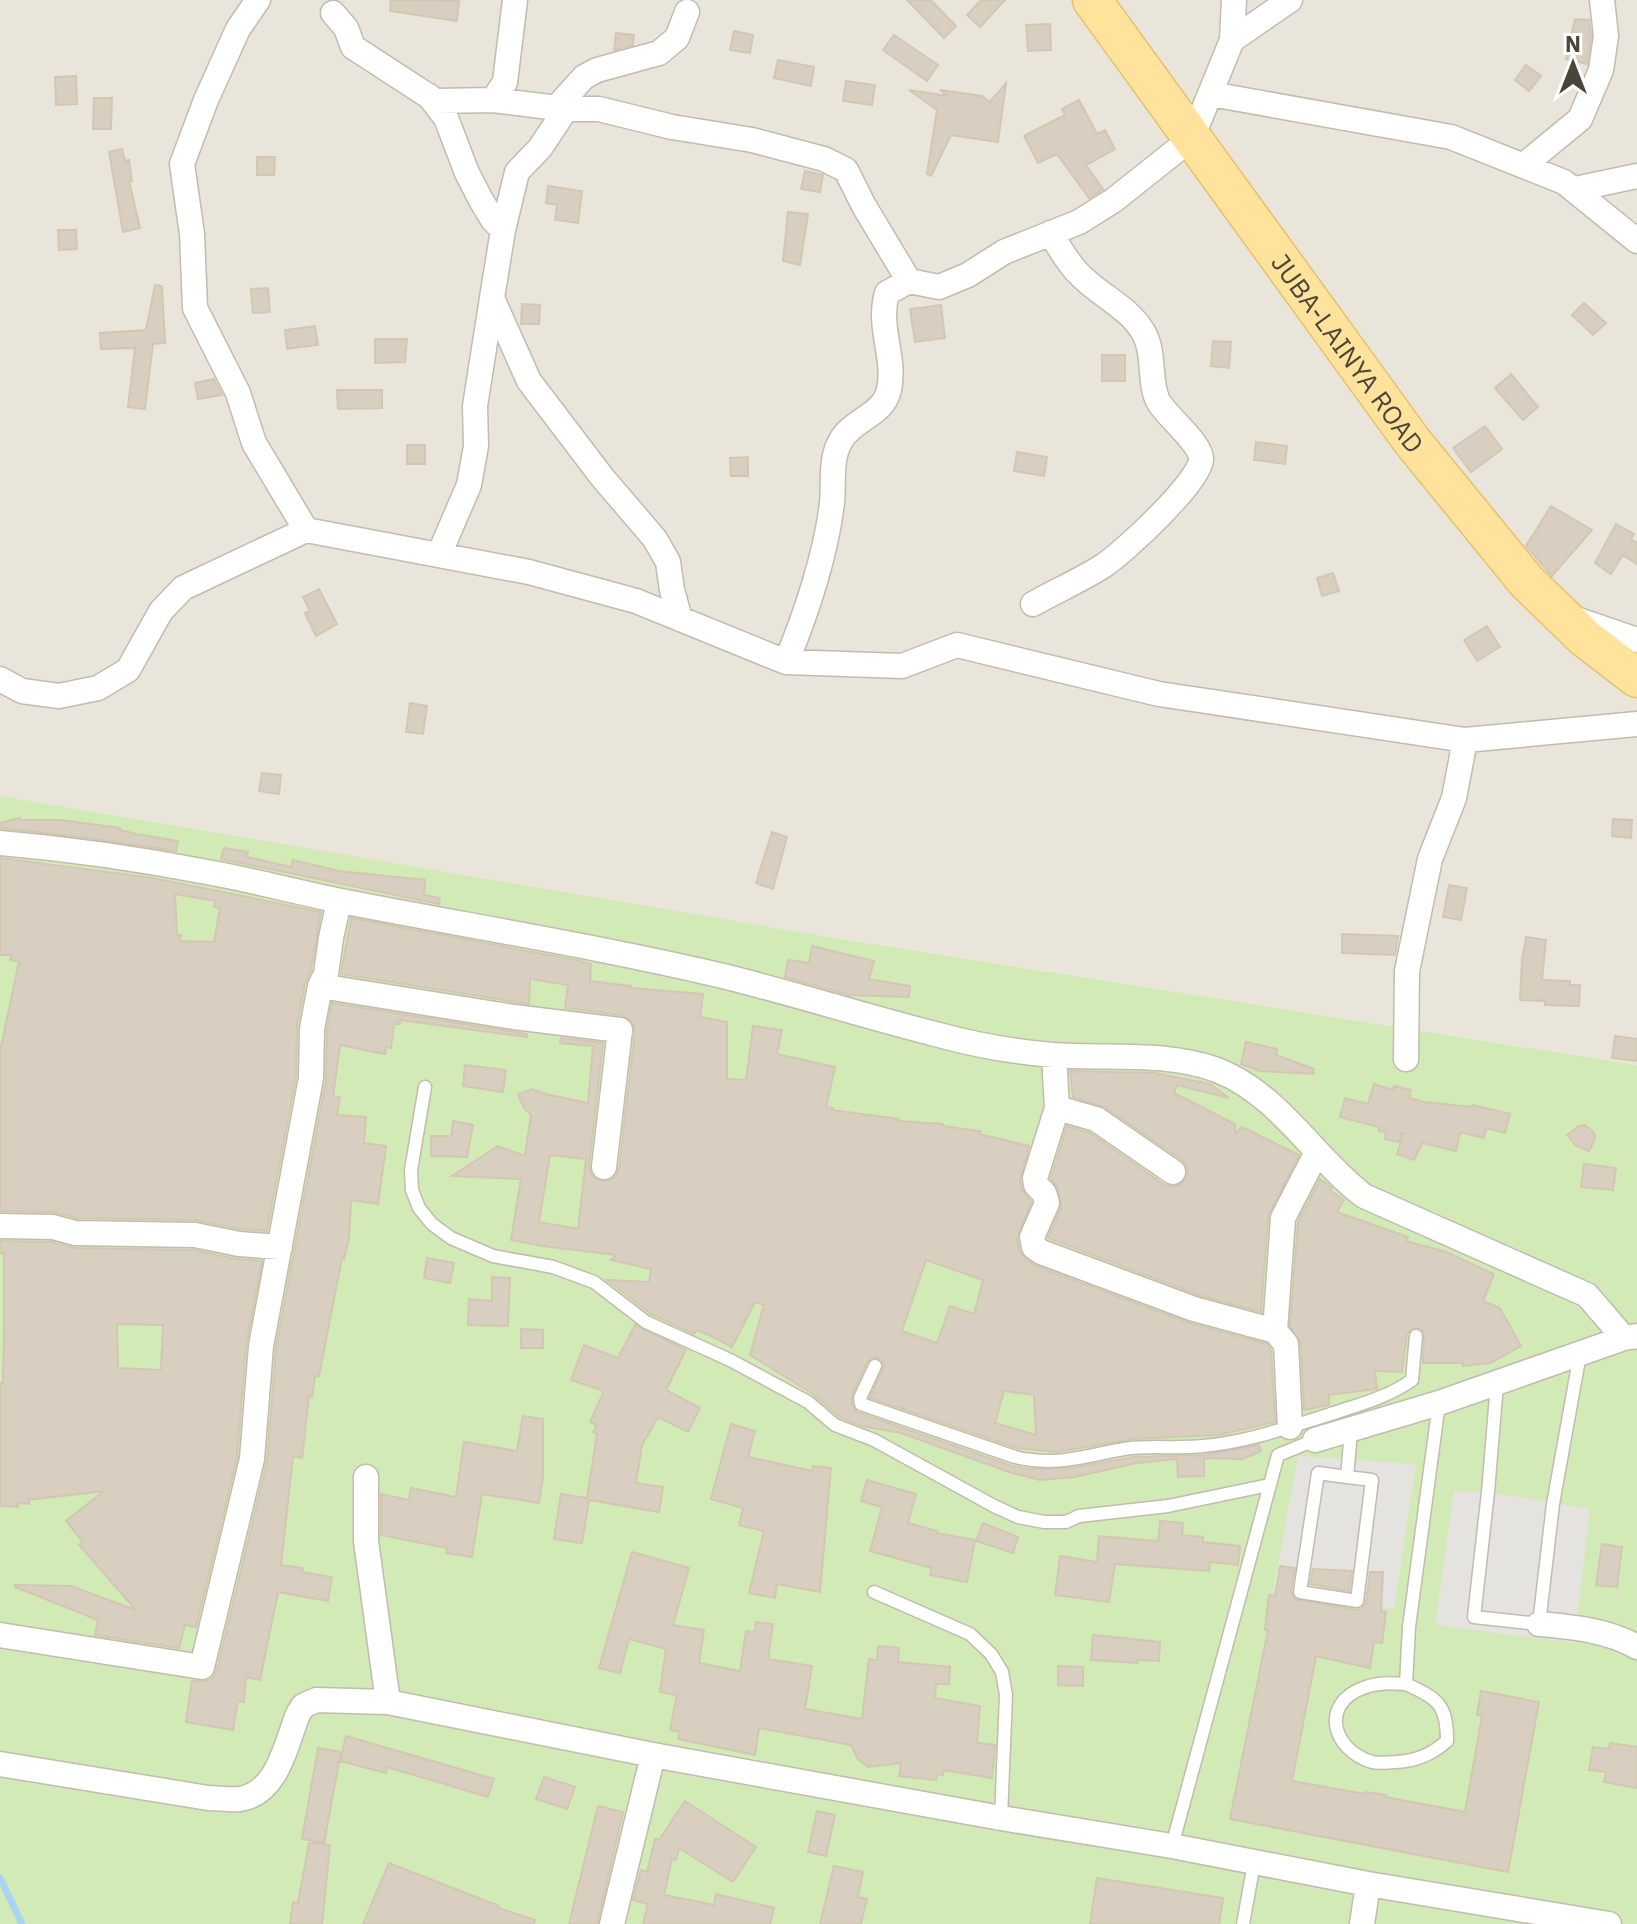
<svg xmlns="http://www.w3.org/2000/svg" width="1637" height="1924" font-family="'IBM Plex Sans',sans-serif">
<rect width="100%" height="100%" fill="#f6f3ec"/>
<!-- residential -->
<path fill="#eae5da" d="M0 0H1637V1065L820 935 0 1748Z"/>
<!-- green -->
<path fill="#d2eab5" d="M0 796 793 931 1637 1065V1924H0Z"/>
<!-- parking -->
<path fill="#e5e3e0" d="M1298 1456 1416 1464 1394 1609 1273 1592Z
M1454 1491 1488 1492 1590 1509 1574 1643 1435 1625Z"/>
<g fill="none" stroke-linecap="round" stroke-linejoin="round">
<!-- stream -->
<path stroke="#a9d4f2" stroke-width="7" d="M0 1878 22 1924"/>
</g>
<!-- building -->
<path fill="#d8cfc1" stroke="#d3c7b4" stroke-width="2" fill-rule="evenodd" d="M391 0 459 1 457 21 390 11Z
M907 0H931L956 26 944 38Z
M981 0H1005L980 27 967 15Z
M1575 19 1589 20 1591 36 1587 64 1566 59Z
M1050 24 1051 50 1028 51 1026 25Z
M734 31 753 35 750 53 730 50Z
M616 33 634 35 633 45 614 50Z
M894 35 938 65 927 81 883 50Z
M778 60 814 67 811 86 774 78Z
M1526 65 1541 76 1529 91 1515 80Z
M76 76 77 104 56 105 55 77Z
M846 81 875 85 872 105 843 101Z
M1006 83 998 142 951 135 931 176 927 174 937 110 909 90 948 96 940 90 982 96 990 102Z
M94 98H112L111 129H93Z
M1079 100 1097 134 1105 130 1115 149 1086 165 1103 189 1089 198 1057 154 1038 163 1024 136 1065 115 1062 109Z
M122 149 125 161 129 160 132 181H129L140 228 123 232 109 152Z
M257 157H275L274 175H257Z
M805 171 823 175 820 192 801 189Z
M548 186 582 191 578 223 555 220 557 205 546 203Z
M788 212 808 214 800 265 783 261Z
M58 230H76L77 249 59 250Z
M155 285 162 286 165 343 153 344 145 409 128 407 135 348 101 349 100 333 146 330Z
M268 288 270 312 253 313 251 289Z
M1584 303 1606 323 1593 335 1572 315Z
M522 304 540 305 539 324H521Z
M941 305 945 338 915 342 910 309Z
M315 326 318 345 287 349 285 330Z
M375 339H407L405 362 375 363Z
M1213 341 1231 342 1229 368 1211 366Z
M1102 355H1125V381H1102Z
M1511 374 1538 407 1523 420 1495 388Z
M214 379 222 395 198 399 195 383Z
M337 390H382V408L338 409Z
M1485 426 1502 449 1471 472 1453 448Z
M1256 442 1287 446 1285 464 1254 460Z
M407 445H425V464H407Z
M1017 452 1047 457 1044 476 1014 471Z
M748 457V476H731L730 458Z
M1551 506 1592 530 1552 576 1526 546Z
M1616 524 1634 534 1631 539 1637 543V564L1623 555 1611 574 1595 563Z
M1333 573 1339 591 1322 596 1317 578Z
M319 589 337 624 316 636 305 613 310 611 303 597Z
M1487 626 1500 647 1477 661 1464 640Z
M410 703 427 706 423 734 406 732Z
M262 773 281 775 279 794 259 791Z
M20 818 21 820H60L120 828V830L136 834 178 841 176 851 80 837 0 828V823Z
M1613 819 1632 820 1631 838 1612 836Z
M772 832 787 837 773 889 756 883Z
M224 848 248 852 247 857 291 867 293 860 339 871 425 880 424 895 440 898 439 904 221 859Z
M0 858 153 878 321 912 311 970 305 983 297 1026 296 1076 267 1231 241 1229 196 1220 77 1218 53 1212 0 1211V1051L19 962 10 960 11 955H0ZM175 894 215 901 214 907 220 908 214 942 180 941 181 935H177Z
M1449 885 1467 888 1461 920 1443 917Z
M351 918 575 960 591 964 590 981 631 986V988L703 994 700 1017 727 1022V1079L746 1080 753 1026 782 1030 777 1054 835 1067 826 1107 833 1108 832 1110 899 1119 898 1121 943 1124V1126L980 1131 979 1134 1029 1146 1020 1180 1021 1188 1031 1202 1017 1239 1019 1250 1025 1259 1036 1266 1189 1323 1267 1344 1271 1350 1275 1422 1218 1435 1133 1439 1057 1452 1017 1448 870 1398 884 1366 882 1360 875 1357 867 1362 852 1394V1405L857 1412 1012 1466 1029 1469 1071 1468 1135 1457 1204 1455 1259 1445 1261 1451 1243 1459 1204 1458V1476L1178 1477 1177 1459 1136 1463 1075 1477 1040 1480 1012 1473 901 1433 862 1426 840 1417 813 1394 750 1355 764 1305 755 1302 732 1347 709 1335 696 1330 694 1334 651 1314 607 1280 649 1282 651 1269 611 1260 616 1255 543 1246 511 1240 521 1179 452 1176 498 1146 525 1156 531 1115 524 1108 518 1094 533 1089 545 1094 588 1103 593 1046 560 1043 561 1038 603 1043 589 1166 591 1174 596 1179 609 1181 615 1177 619 1169 635 1032 633 1023 622 1015 565 1008 568 985 530 979 529 1004 341 974ZM550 1155 586 1159 578 1229 539 1222ZM926 1260 983 1280 974 1314 950 1306 937 1343 902 1331ZM1004 1391 1034 1395 1036 1435 995 1423Z
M1342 934 1398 936 1395 955 1342 953Z
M1526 937 1546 940 1542 980 1570 981V985H1580L1579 1006 1545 1005V1001L1520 1000 1522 960Z
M812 946 874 961 869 979 910 986 909 997 849 995 785 977 788 960 809 963Z
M332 1003 527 1034V1037L400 1020V1024H394L391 1048 386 1047 385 1054 340 1045 333 1096 340 1097 337 1115 366 1117 364 1143 386 1146 378 1204 351 1200 349 1238 344 1259 342 1258 319 1376H315L312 1397 309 1396 302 1458 293 1456 281 1565 303 1568 302 1572 332 1577 328 1601 278 1592 260 1680 246 1677 244 1702 238 1701 233 1730 186 1722 192 1681H208L213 1678 217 1670 267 1462 276 1348 326 1081 327 1031Z
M1615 1036 1637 1039V1061L1612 1058Z
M1246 1042 1277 1049 1276 1055 1314 1069 1313 1074 1260 1071 1241 1064Z
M465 1065 506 1070 503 1092 463 1086Z
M1070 1071 1155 1073 1210 1084 1229 1098 1177 1085 1174 1093 1235 1124V1134L1242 1127 1299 1155 1268 1216 1261 1312 1199 1295 1048 1238 1061 1208 1058 1189 1051 1178 1067 1126 1090 1133 1165 1185 1173 1187 1180 1185 1188 1174 1187 1166 1182 1160 1104 1107 1073 1097Z
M1374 1084 1393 1090 1394 1086 1411 1090 1409 1098 1425 1102 1472 1107 1473 1105 1510 1114 1505 1133 1486 1128 1484 1138 1460 1132 1456 1151 1422 1143 1414 1160 1397 1154 1404 1133H1401L1399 1142 1385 1139 1386 1132 1379 1131V1127L1340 1117 1345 1098 1368 1104Z
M453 1121 473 1125 467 1157 431 1156V1136H451Z
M1585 1125 1594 1133 1595 1139 1589 1151 1576 1146 1567 1135 1579 1126Z
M1584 1164 1616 1168 1613 1190 1581 1187Z
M1320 1179 1332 1188 1330 1190 1344 1200 1337 1212 1408 1237 1406 1241 1446 1252 1494 1274 1483 1301 1500 1308 1521 1346 1490 1363 1463 1366V1363H1423L1424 1333 1420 1328H1413L1407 1334 1402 1372 1375 1371 1377 1389 1329 1395V1405L1304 1410 1301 1343 1290 1326 1298 1222Z
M0 1241 51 1242 75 1248 193 1250 236 1259 262 1261 246 1345 237 1457 196 1627 185 1625 179 1648 95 1635 98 1620 15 1587V1585L71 1586 136 1610 79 1545 83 1542 66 1521 104 1491 29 1500V1504L18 1503V1507L0 1506V1383H3L4 1330V1253H0ZM117 1324 163 1325 161 1370 118 1368Z
M427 1258 454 1263 450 1283 424 1278Z
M492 1277 510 1278 508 1326 468 1325 469 1299 492 1301Z
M635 1325 686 1350 666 1390 700 1408 688 1432 658 1417 642 1445 636 1483 663 1487 659 1512 589 1500 582 1543 554 1539 561 1494 587 1498 597 1434 593 1432 597 1425 590 1422 604 1391 571 1380 584 1345 618 1358Z
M521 1329 543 1330V1348H521Z
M523 1416 543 1419V1477L539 1503 482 1494 472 1557 446 1553 447 1548 381 1535V1494L409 1500 411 1488 456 1497 464 1442 517 1451Z
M731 1424 755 1431 748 1457 812 1471 813 1466 831 1468 820 1592 777 1584 775 1598 749 1593 764 1531 739 1525 743 1508 711 1499Z
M867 1480 916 1494 908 1523 937 1531V1533L975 1540 967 1582 930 1575 932 1568 870 1551 882 1507 861 1501Z
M1160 1521 1183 1523 1182 1535 1203 1537V1542L1240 1546 1238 1565 1210 1562 1209 1571 1115 1564 1109 1602 1055 1595 1060 1556 1097 1562 1099 1536 1158 1541Z
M983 1523 1018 1537 1013 1553 976 1541Z
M1602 1544 1622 1547 1617 1587 1596 1585Z
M632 1552 689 1568 673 1625 704 1630 699 1663 740 1671 746 1631 755 1632 756 1622 773 1624 768 1659 812 1666 805 1709 862 1719 869 1659 877 1660 878 1646 899 1648 898 1662 950 1667 949 1684H936L935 1698 980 1706 977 1743 995 1745 992 1778 944 1770 943 1775 937 1774 936 1780 899 1776 901 1763 868 1767 858 1759 851 1745 759 1728 755 1755 678 1739 680 1732 670 1730 677 1695 660 1692 666 1649 629 1639 620 1673 599 1668Z
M1280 1566 1295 1568 1291 1591 1295 1599 1356 1610 1361 1609 1366 1603 1370 1572H1383L1381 1611 1386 1612 1382 1643 1374 1642 1370 1668 1316 1656 1292 1781 1365 1794 1366 1792 1386 1795 1385 1797 1465 1812 1482 1716 1477 1715 1481 1691 1539 1702 1508 1872 1230 1819 1268 1630H1265L1269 1595 1275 1596Z
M1313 1569 1352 1571 1349 1591 1310 1584Z
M1093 1635 1160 1642 1159 1661 1137 1660V1663L1091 1660Z
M1058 1666 1083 1667V1686L1058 1685Z
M346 1736 494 1779 488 1797 387 1767 386 1773 340 1761Z
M1610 1743 1637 1747V1788L1604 1782 1606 1772 1589 1770 1593 1747 1609 1749Z
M318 1748 341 1752 324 1843 302 1839Z
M544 1777 575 1787 567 1809 536 1799Z
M685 1801 756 1847 733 1882 679 1848 676 1860 672 1859 664 1895 714 1905 716 1894 774 1908 770 1924H643L648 1904 633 1900 641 1870 647 1872 655 1839 659 1840Z
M598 1806 623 1812 597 1924H569Z
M817 1811 835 1815 826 1856 808 1852Z
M309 1843 330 1845 322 1924H290L293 1902 298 1903Z
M389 1863 499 1906 498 1908 535 1920 534 1924H363Z
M834 1866 863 1872 858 1897 867 1899 861 1924H820Z
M1097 1878 1223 1898 1219 1924H1090Z"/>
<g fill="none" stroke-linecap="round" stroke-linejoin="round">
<!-- lane casing -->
<g stroke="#c2bbae" stroke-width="15">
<path id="lane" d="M425 1087 411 1170 412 1190 419 1208 432 1224 451 1238 493 1256 553 1267 594 1282 646 1322 730 1360 808 1402 835 1425 874 1440 994 1506 1018 1517 1044 1522H1066L1079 1516 1168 1506 1269 1485
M875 1366 860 1398 861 1404 1015 1457C1057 1467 1083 1456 1124 1449 1150 1445 1177 1449 1203 1446 1247 1442 1286 1428 1328 1415 1357 1405 1387 1398 1412 1380L1416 1336
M1497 1384 1488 1492 1474 1617 1539 1624 1553 1504 1580 1354
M1347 1477 1318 1473 1300 1592 1357 1601 1372 1480 1347 1477 1351 1431
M874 1592 970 1634 991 1654 1002 1672 1006 1695 1001 1818
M1406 1684C1391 1683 1378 1682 1363 1688 1320 1704 1332 1750 1372 1762 1379 1764 1389 1762 1396 1762 1417 1761 1432 1754 1447 1741 1447 1704 1438 1699 1406 1684L1409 1627 1439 1403
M1172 1846 1278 1455 1315 1440
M1243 1924 1254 1863"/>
</g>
<!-- street casing -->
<g stroke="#c2bbae" stroke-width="27">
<path id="street" d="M258 0 238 29 206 100 182 164 192 234 195 308 238 393 254 443 306 530
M333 13 346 28 353 47 436 101 493 100 566 109H599L672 127 752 140 824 159 846 170 864 206 909 281
M1232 40 1290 0
M1211 94 1451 137 1564 182 1637 241
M429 96 446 118 467 173 481 200 493 220 503 230
M493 100 505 82 515 0
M556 108 584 77 597 70 659 53 677 38 687 12
M566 109 540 148 517 172 503 230 492 298 529 381 602 477 655 539 668 562 672 590 680 619
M1524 165 1580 119 1601 70 1606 36 1602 0
M1575 189 1637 176
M441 550 469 485 476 446 475 406 492 298
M1033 604C1056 591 1081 580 1103 566 1123 553 1202 480 1201 459 1201 443 1167 417 1158 401 1148 381 1156 351 1142 330 1127 306 1097 294 1078 273 1067 262 1059 246 1050 233
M1573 618 1637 640
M786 662C806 615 826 554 832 503 834 483 830 460 840 442 852 419 883 416 889 390 896 356 877 328 887 293L909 281 939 287 968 275 1004 252 1079 222 1114 200 1192 138 1232 40 1234 0
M0 679 22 691 59 696 98 688 128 670 161 611 183 588 306 530 529 572 636 601 786 662 902 666 957 645 1159 694 1465 740 1637 724
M0 843C69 849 139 859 207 872 252 880 296 892 341 901 468 926 597 946 723 976 796 994 867 1017 939 1035 976 1045 1014 1052 1053 1055 1106 1059 1166 1051 1217 1070 1279 1094 1313 1157 1364 1196L1587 1295 1624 1338
M320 986 514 1017 620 1030 604 1167
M1054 1055 1057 1108 1035 1178 1036 1185 1044 1193 1047 1203 1032 1237 1034 1247 1041 1252 1194 1309 1275 1331 1283 1218 1317 1152
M1406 1059 1407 971 1430 859 1454 798 1465 740
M1057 1108 1096 1119 1173 1172
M0 1226 53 1227 75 1233 195 1235 239 1244 280 1247
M1275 1331 1286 1344 1290 1427
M1315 1440 1439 1403 1624 1338 1637 1336
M366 1477V1541L388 1702
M1539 1624C1572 1627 1608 1630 1637 1647
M0 1635 202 1667 252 1459 261 1346 311 1078 312 1029 320 986 326 974 331 938 339 901
M0 1764 208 1798C218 1798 230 1800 240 1799 278 1793 286 1744 298 1714L303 1706 316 1700 388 1702 653 1755 1001 1818 1172 1846 1368 1884 1609 1924
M612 1924 653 1755
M1362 1924 1368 1884"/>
</g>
<!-- primary casing -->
<g stroke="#e6c16a" stroke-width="41">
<g id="primary">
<path id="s1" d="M1092 0 1412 441 1527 582 1586 639 1637 678"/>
</g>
</g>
<!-- lane -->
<use href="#lane" stroke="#fff" stroke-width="12"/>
<!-- street -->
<use href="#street" stroke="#fff" stroke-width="24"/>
<!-- primary -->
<use href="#primary" stroke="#ffe39c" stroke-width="38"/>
</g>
<g text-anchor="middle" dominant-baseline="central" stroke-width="8" stroke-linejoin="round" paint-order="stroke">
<!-- street labels -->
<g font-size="26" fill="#4b4439" stroke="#fff">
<text stroke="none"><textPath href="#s1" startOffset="436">JUBA-LAINYA ROAD</textPath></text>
</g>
</g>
<!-- north arrow -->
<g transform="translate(1573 64)" stroke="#ffffff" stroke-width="6" paint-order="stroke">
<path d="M0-6L14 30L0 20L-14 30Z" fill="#4b4439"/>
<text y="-12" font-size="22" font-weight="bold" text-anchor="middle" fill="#4b4439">N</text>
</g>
</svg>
